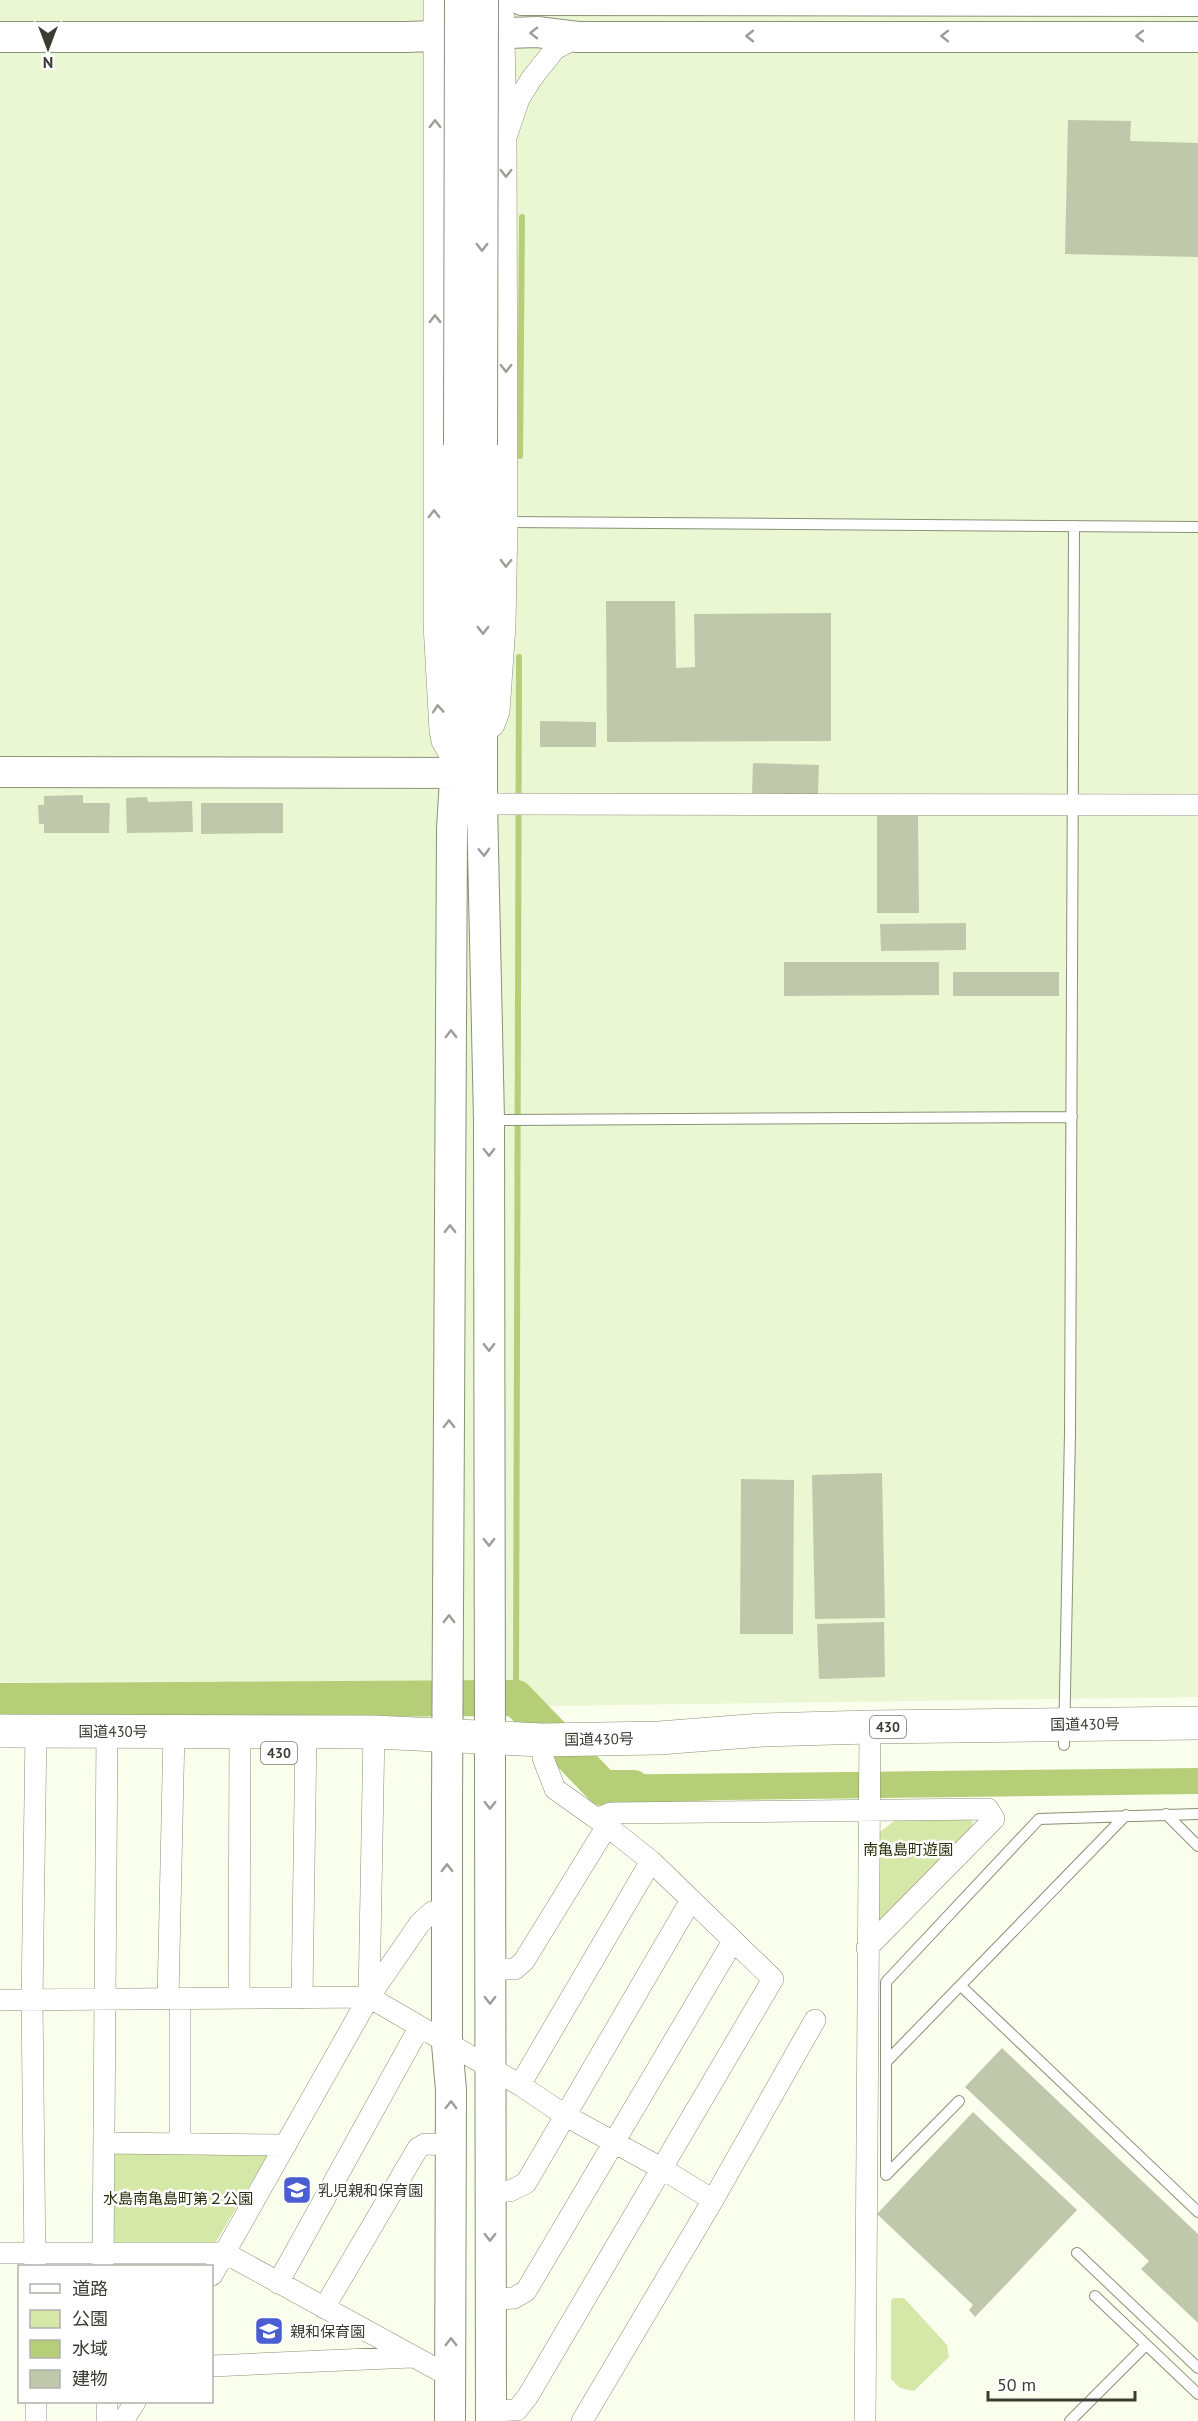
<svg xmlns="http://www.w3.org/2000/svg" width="1198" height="2421" font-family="'PT Sans','Noto Sans JP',sans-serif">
<rect width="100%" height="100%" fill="#f9feed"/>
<!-- built -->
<path fill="#ebf6d2" d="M0 0H1198V1697L543 1706 522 1687V1681L0 1682Z"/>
<!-- green -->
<path fill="#d5e8a8" d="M897 1819H972L973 1828 877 1924V1834Z
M115 2150H271L214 2245 113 2246Z
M115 2261 198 2263 200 2266H115Z
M893 2298H904L947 2345 949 2357 914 2391 900 2388 891 2379V2301Z"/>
<!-- water -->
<path fill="#b7ce79" d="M512 1681H522V1687L543 1706 512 1704Z
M1198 1768V1794L724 1800 607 1804 595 1798 575 1775Z"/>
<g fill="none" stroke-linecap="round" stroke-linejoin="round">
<!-- stream -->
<path stroke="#b7ce79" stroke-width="6" d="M520 456 522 217
M457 1687H482
M516 1687 519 657
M0 1689 440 1687"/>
<!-- river -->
<path stroke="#b7ce79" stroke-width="36" d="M0 1701 516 1698 603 1788H633"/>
</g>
<!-- building -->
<path fill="#c0c8ac" d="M1068 120 1131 121 1130 141 1198 143V257L1065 254Z
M606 601H675L676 668 695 667 694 614 831 613V741L607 742Z
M540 721 596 722V747H540Z
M753 763 819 765 818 795 752 793Z
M83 795V803H110L109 833H44V824H39L38 805H44V796Z
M147 797 148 802 192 801 193 832 127 833 126 798Z
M201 803H283V833L201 834Z
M877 816H918L919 913H877Z
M966 923V950L881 951 880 924Z
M784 962H939V995L784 996Z
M953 972H1059V996H953Z
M882 1473 885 1618 815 1619 812 1475Z
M741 1479 794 1480 793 1634H740Z
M884 1622 885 1677 819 1679 817 1624Z
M1002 2048 1198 2234V2323L1141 2269 1149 2261 965 2087Z
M973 2112 1077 2210 975 2317 969 2310 973 2305 877 2214Z"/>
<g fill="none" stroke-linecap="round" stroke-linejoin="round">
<!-- lane casing -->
<g stroke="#899177" stroke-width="12">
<path id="lane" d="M507 522 1198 527
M491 1120 1072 1117
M1064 1745 1070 1433 1074 526
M1166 1814 1198 1846
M961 1986 1198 2212
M886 2062 1126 1815
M959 2101 886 2175V1982L1039 1819 1198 1814
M1077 2253 1198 2368
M1095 2296 1198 2394
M1070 2421 1146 2345"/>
</g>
<!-- street casing -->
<g stroke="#899177" stroke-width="22">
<path id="street" d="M434 0V624L440 731 442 741 455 764
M503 0 506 122
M483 735 494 725 499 712 505 625 507 522 506 137 519 99 532 78 555 49 578 37
M470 804 1198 805
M597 1819 611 1813 988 1809 994 1819 867 1948
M490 1969H515L524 1961 607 1826
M369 1997 374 1732
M239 1998 240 1731
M302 1998 306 1733
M168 1999 174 1732
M180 1999V2144
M0 2000 369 1997 520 2085 566 2116 661 2168 713 2200
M520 2085 651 1861
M104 2143 286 2145
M490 2192 510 2191 526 2183 691 1900
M0 2253H225L451 2377
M35 2266 32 2000 36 1731
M103 2266 107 1731
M212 2275 369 1997 420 1923 432 1912 447 1911
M278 2283 419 2028
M490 2300 514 2298 526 2291 733 1941
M324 2308 418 2148 425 2144 450 2145
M212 2366 412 2357
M36 2402V2421
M107 2402V2421
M491 2411 517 2410 528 2396 773 1979 651 1861 607 1826 555 1789 543 1758
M123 2421 135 2402
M582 2421 713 2200 815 2020
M865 2421 870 1727"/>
</g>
<!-- secondary casing -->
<g stroke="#899177" stroke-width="32">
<path id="secondary" d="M522 0 1198 1
M0 37H406L537 32 578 37H1198
M482 445V804L489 1120 491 2421
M0 772 474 773
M450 2421 451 2090 447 2044V1803L452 829 458 730 459 445"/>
</g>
<!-- highway casing -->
<g stroke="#899177" stroke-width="34">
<path id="highway" d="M0 1731 374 1732 542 1740 659 1738 762 1730 870 1727 1198 1723"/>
</g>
<!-- lane -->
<use href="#lane" stroke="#fff" stroke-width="10"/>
<!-- street -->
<use href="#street" stroke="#fff" stroke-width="21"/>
<!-- secondary -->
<use href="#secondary" stroke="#fff" stroke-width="30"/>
<!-- highway -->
<use href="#highway" stroke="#fff" stroke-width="33"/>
<!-- secondary-bridge casing -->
<g stroke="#899177" stroke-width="32" stroke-linecap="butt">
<path id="secondary-bridge" d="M459 445 460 0
M482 445 483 0"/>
</g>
<!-- secondary-bridge -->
<use href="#secondary-bridge" stroke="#fff" stroke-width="30"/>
</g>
<!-- one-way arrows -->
<defs><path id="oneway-chevron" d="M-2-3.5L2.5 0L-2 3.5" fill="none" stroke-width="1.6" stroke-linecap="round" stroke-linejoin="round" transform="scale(1.5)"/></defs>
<g stroke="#9c9e98">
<use href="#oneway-chevron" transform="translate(534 33) rotate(-179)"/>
<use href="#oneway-chevron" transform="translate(750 36) rotate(180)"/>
<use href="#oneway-chevron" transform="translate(945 36) rotate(180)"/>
<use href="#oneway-chevron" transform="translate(1140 36) rotate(-180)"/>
<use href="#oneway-chevron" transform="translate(435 124) rotate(-90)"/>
<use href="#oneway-chevron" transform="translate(506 173) rotate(90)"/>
<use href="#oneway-chevron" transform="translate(482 247) rotate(90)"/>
<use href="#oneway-chevron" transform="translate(435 319) rotate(-90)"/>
<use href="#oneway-chevron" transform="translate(506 368) rotate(90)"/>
<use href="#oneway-chevron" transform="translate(434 514) rotate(-90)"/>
<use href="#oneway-chevron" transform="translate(506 563) rotate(91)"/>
<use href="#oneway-chevron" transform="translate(483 630) rotate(90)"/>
<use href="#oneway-chevron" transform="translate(438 709) rotate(-94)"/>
<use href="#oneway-chevron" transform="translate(484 852) rotate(88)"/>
<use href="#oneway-chevron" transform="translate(451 1034) rotate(-90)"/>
<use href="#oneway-chevron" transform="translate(489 1152) rotate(90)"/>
<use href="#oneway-chevron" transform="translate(450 1229) rotate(-90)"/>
<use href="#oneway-chevron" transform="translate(489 1347) rotate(90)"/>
<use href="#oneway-chevron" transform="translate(449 1424) rotate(-90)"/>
<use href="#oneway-chevron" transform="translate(489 1542) rotate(90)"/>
<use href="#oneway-chevron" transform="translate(449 1619) rotate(-90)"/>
<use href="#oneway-chevron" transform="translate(490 1805) rotate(90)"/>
<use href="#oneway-chevron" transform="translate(447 1868) rotate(-90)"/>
<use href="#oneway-chevron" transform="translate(490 2000) rotate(90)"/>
<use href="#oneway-chevron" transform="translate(451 2105) rotate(-89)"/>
<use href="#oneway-chevron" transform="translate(490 2237) rotate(90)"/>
<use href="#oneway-chevron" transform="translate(451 2342) rotate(-90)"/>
</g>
<!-- icons -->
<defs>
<g id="school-square" transform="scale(1.5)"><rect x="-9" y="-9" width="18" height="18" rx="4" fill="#4a5ed2" stroke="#fff"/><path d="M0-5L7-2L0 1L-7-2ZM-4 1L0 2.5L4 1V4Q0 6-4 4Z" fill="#fff"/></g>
</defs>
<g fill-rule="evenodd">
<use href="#school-square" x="297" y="2190"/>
<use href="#school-square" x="269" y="2331"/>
</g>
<g text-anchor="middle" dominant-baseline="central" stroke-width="5" stroke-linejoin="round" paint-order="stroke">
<!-- shield labels -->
<g fill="#fff" stroke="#757770" stroke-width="1.5">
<rect x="870" y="1716" width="36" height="22" rx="4.5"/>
<rect x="261" y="1742" width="36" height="22" rx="4.5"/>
</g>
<g font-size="14" font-weight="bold" fill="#3a3d32">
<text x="888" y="1727">430</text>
<text x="279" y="1753">430</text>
</g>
<!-- street labels -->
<g font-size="15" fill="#3a3d32" stroke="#fff">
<text transform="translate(1085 1724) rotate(-1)">国道430号</text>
<text x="113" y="1731">国道430号</text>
<text transform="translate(599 1739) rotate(-1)">国道430号</text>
</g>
<!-- park labels -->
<g font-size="15" fill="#262f0a" stroke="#fff">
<text x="908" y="1849">南亀島町遊園</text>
<text x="178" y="2198">水島南亀島町第２公園</text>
</g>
<!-- poi labels -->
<g font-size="15" fill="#3a3d32" stroke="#fff" text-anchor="start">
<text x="318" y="2190">乳児親和保育園</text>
<text x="290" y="2331">親和保育園</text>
</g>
</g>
<!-- legend -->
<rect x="18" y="2265" width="195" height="138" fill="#ffffff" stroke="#b0b1ad" stroke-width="1.5"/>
<rect x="30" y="2284" width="30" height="9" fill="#ffffff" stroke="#b0b1ad" stroke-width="1.5"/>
<text x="72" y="2295" font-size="18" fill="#3a3d32">道路</text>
<rect x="30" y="2310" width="30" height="18" fill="#d5e8a8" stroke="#b0b1ad" stroke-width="1.5"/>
<text x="72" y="2325" font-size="18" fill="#3a3d32">公園</text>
<rect x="30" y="2340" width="30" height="18" fill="#b7ce79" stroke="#b0b1ad" stroke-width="1.5"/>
<text x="72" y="2355" font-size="18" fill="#3a3d32">水域</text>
<rect x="30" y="2370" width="30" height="18" fill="#c0c8ac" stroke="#b0b1ad" stroke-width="1.5"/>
<text x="72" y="2385" font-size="18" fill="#3a3d32">建物</text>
<!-- north arrow -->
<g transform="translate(48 48) rotate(180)" stroke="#ffffff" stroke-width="4.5" paint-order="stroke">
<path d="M0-4.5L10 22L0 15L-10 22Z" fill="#3a3d32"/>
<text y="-9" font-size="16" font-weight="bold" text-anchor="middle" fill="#3a3d32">N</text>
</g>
<!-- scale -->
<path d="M988 2391v9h147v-9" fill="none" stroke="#3a3d32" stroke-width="3"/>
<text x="997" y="2391" font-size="18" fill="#3a3d32" stroke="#ffffff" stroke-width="4.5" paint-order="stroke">50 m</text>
</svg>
